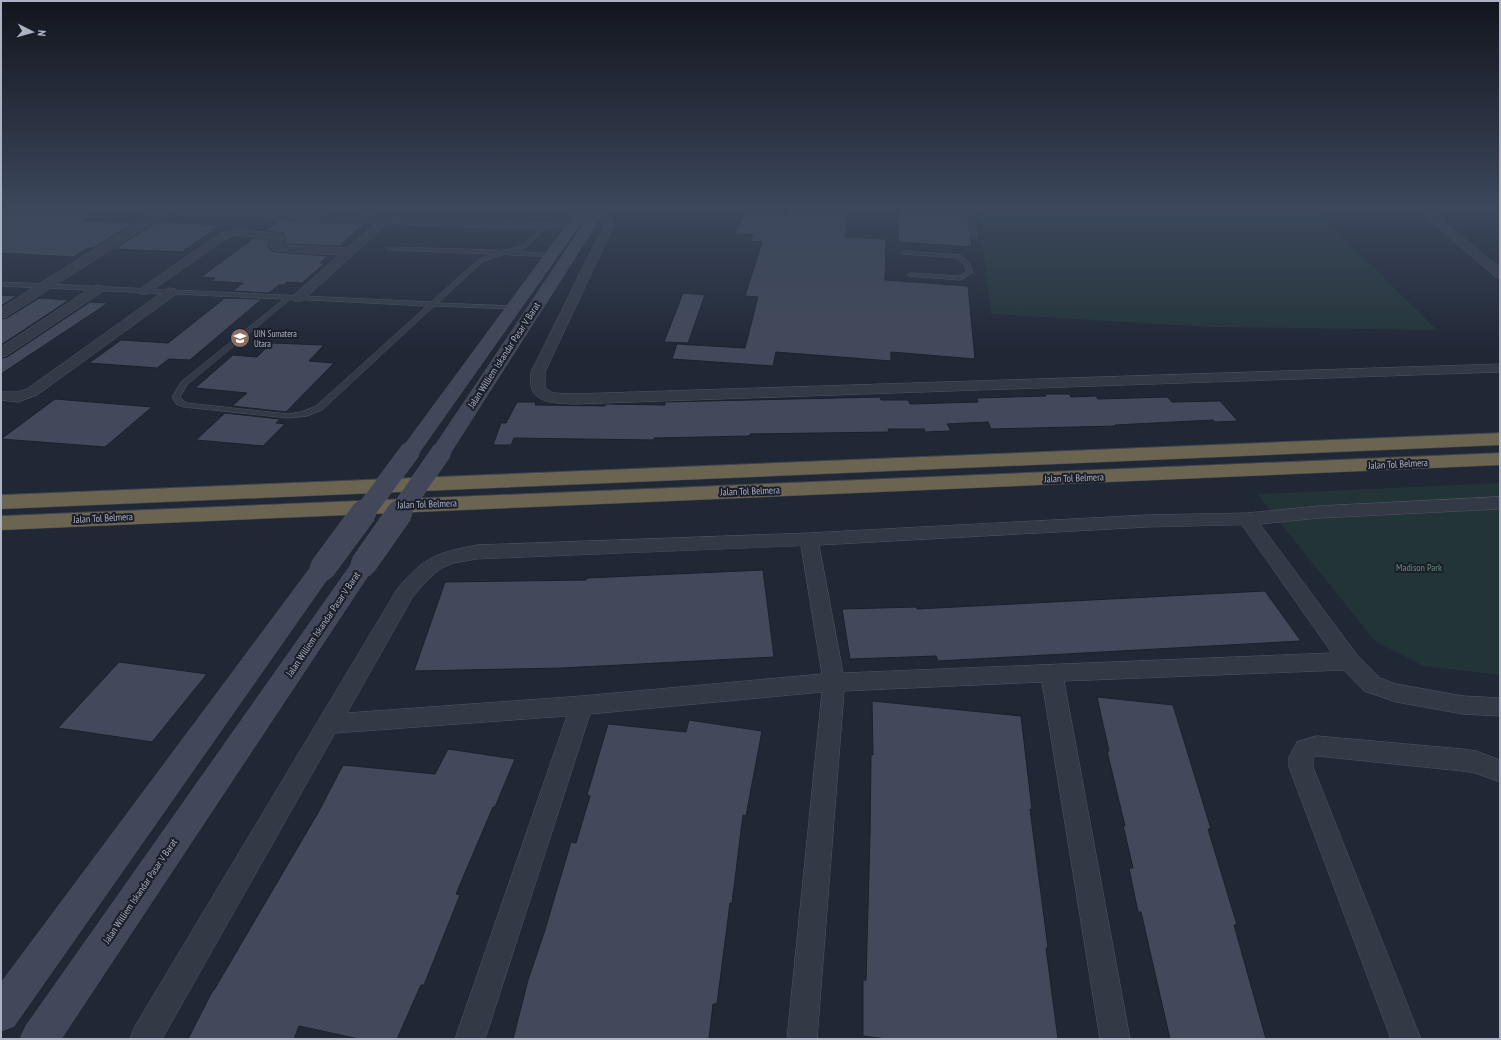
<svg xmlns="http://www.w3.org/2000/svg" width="1501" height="1040" font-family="'PT Sans Narrow',sans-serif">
<rect width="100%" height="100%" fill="#202735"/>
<!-- green -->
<path fill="#233437" d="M978 206H1310L1437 330 1211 327 991 314Z
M1500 483V675L1423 666 1375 641 1257 494Z"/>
<!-- building -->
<path fill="#42495a" stroke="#1b202c" d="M299 206H357L383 207 375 215 292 211Z
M789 206H850L845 237 886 239 885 280 968 286 975 359 891 352V361L776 352 773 366 672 359 677 344 745 348 758 297 745 296 762 242 750 241 753 235 735 234 743 213 786 215Z
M899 206H966L972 247 898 242Z
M1 212 96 215 84 221 133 223 94 248H88L73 257 1 253Z
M279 220 364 224 339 246 283 244 286 239 283 233 265 231Z
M159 222 221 225 182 252 114 249 154 224Z
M254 238 270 240 267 246 272 251 277 252 328 256 320 263H325L302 283 287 282 284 285H279L269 293 233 291 243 283 210 281 215 278 201 277Z
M683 293 705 295 688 343 664 342Z
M1 295 17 296 1 306Z
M39 298 69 300 1 345V319L7 318Z
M225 298 262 299 190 360 169 359 157 368 89 363 121 340 168 343Z
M90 302 108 303 1 374V358L7 357Z
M271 343 324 345 309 361 334 363 286 412 232 406 247 393 195 388 233 355 257 357Z
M1045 394H1069L1071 397 1096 396 1098 399 1167 397 1172 402 1220 401 1238 421 1215 422 1213 420 1115 425 1116 426 991 429 988 422 947 424 951 431 925 432 924 429H888L889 432 750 434V436L654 438V440L514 438 511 445H493L501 423H506L517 402H536L535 405 605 406V404L665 405V402L880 397 881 400H908L910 404 978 402 977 398 1046 396Z
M55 399 152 407 105 447 1 439Z
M225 413 280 419 276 423 285 424 263 446 196 440Z
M763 570 774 657 562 668 414 671 445 582 586 580 587 578Z
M1265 591 1301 641 938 661 936 656 850 659 842 609 917 607V609Z
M119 662 207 674 152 742 58 728Z
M1097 697 1173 705 1211 829H1208L1237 925H1234L1266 1039H1170L1141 912H1138L1129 868H1133L1123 825 1125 826 1107 751H1109Z
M872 701 1021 716 1032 810 1030 809 1048 948H1046L1058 1039H887L863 1036V980H866L870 834 871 755H873Z
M689 720 762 731 746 816 743 815 732 903H730L717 1004H713L709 1039H513L528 980 544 933 571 842 576 843 590 796 587 795 608 724 686 732Z
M448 749 515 759 495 807H493L456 894 460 895 424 985H421L397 1039H359L299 1026 294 1039H188L213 990H214L319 811 343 765 435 774Z"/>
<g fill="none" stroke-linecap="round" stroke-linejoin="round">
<!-- lane casing -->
<g stroke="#515664" stroke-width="1">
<path id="lane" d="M967 206H973L977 239 972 238Z
M545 224 547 225V227L527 247 512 251 551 254 553 255V257L510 255 507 253 482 262 438 303 513 306 515 307V309L434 306 322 410 307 416 288 418 184 407 176 404 172 397 181 382 284 299 1 286V282L431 302 478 260 492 254 388 250 386 249V247L496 250 499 252 523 245ZM291 299 427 306 316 406 301 412 288 414 186 403 180 397 187 385Z
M905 251 960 255 968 261 973 272 961 280 908 276V274L910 273 960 276 967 271 963 263 957 258 903 254 902 253Z"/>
</g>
<!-- street casing -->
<g stroke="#515664" stroke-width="1">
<path id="street" d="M52 206H130L545 223 575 219 580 222C570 236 414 224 388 223L302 301H294L292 298 294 295 339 255 277 251 273 250 268 245 273 239 237 235 227 238 147 294H139L137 291 219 234 236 229 282 234 285 239 280 245 347 248 376 223 166 214 6 317 1 318V308L152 213 57 209Z
M1414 206H1425L1500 268V278L1496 277Z
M597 210 611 218 614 225 545 372V388L553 393 574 394 1500 364V372L574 404C550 403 526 403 531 372L604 225 602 222 592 213Z
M98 285 102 286 104 289 102 292 6 356 1 357V347L94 286Z
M171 288 175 289 177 292 175 295 37 395 18 402 1 400V392H17L27 389 167 289Z
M1500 497V509L1319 518 1260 524 1357 655 1380 678 1396 684 1463 696 1500 698V716L1463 714 1396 702 1364 691 1344 670 1064 681 1130 1039H1100L1042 682 844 691 817 1039H787L822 692 590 714 485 1039H455L567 716 335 733 162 1039H130L134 1028 398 588C425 556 437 553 477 545L809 533 1147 515 1247 513 1319 506ZM1242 525 1332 653 843 673 819 545 1147 527ZM801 546 822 674 582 696 347 713 412 598 421 587 435 573 442 568 453 563 477 559Z
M1317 736 1462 749 1476 751 1500 760V782L1475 773 1462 771 1317 756 1313 757V767L1421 1039H1391L1289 767V757L1297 742Z"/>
</g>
<!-- secondary casing -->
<g stroke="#515664" stroke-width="1">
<path id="secondary" d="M581 206H593L418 454 411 456 404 454 401 450 404 446Z
M596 206H608L449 455 442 457 435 455 432 451Z
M363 557 371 559 375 565 371 571 61 1039H20L26 1026 355 559Z
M322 561 330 563 334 569 330 575 14 1026 1 1031V983L314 563Z"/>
</g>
<!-- highway casing -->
<g stroke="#3e4350" stroke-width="1">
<path id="highway" d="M1500 433V445L1 509V495Z
M1500 453V465L1 530V516Z"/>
</g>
<!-- lane -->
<use href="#lane" fill="#343946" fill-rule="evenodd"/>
<!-- street -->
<use href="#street" fill="#343946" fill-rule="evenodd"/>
<!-- secondary -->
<use href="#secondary" fill="#424859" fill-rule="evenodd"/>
<!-- highway -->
<use href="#highway" fill="#6b6451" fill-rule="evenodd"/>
<!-- secondary-bridge-far1 casing -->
<g stroke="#515664" stroke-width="20" stroke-linecap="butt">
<path id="secondary-bridge-far1" d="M364 513 411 450
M399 513 442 451"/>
</g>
<!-- secondary-bridge casing -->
<g stroke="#515664" stroke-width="26" stroke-linecap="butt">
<path id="secondary-bridge" d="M363 565 400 512
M322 569 364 512"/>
</g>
<!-- secondary-bridge-far1 -->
<use href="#secondary-bridge-far1" stroke="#424859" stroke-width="19"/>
<!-- secondary-bridge -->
<use href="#secondary-bridge" stroke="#424859" stroke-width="25"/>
</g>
<!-- sky -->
<linearGradient id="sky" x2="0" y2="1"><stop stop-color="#12151d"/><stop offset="0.59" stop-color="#3c475c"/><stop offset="1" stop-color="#3c475c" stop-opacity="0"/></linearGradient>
<rect width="1501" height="352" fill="url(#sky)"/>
<!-- icons -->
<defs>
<g id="university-disc" transform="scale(1)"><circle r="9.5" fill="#8d6e63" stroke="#191e2a"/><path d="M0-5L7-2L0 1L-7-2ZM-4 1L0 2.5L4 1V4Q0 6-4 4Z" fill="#fff"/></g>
</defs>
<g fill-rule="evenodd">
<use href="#university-disc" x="240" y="338"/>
</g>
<g text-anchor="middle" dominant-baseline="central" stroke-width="4" stroke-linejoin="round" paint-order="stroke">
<!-- far-poi labels -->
<g font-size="9" fill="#aeb3c3" stroke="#191e2a" text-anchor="start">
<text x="254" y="333">UIN Sumatera<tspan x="254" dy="10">Utara</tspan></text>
</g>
<!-- street labels -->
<g font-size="10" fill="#aeb3c3" stroke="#191e2a">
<text transform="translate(504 355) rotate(-57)">Jalan Williem Iskandar Pasar V Barat</text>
<text transform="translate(1398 464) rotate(-3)">Jalan Tol Belmera</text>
<text transform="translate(1074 478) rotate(-2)">Jalan Tol Belmera</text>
<text transform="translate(750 491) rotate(-2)">Jalan Tol Belmera</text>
<text transform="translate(427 504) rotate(-2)">Jalan Tol Belmera</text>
<text transform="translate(103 518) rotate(-3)">Jalan Tol Belmera</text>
<text transform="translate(323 624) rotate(-56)">Jalan Williem Iskandar Pasar V Barat</text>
<text transform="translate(140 891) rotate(-56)">Jalan Williem Iskandar Pasar V Barat</text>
</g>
<!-- park labels -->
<g font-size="10" fill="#679176" stroke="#191e2a">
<text x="1419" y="567">Madison Park</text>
</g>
</g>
<!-- border -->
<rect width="1501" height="1040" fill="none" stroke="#aeb3c3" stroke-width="4"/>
<!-- north arrow -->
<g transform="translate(32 32) rotate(96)" stroke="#191e2a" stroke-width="3" paint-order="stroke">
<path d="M0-3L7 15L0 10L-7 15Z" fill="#aeb3c3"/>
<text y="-6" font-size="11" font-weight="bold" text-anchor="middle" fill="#aeb3c3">N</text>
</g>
</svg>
